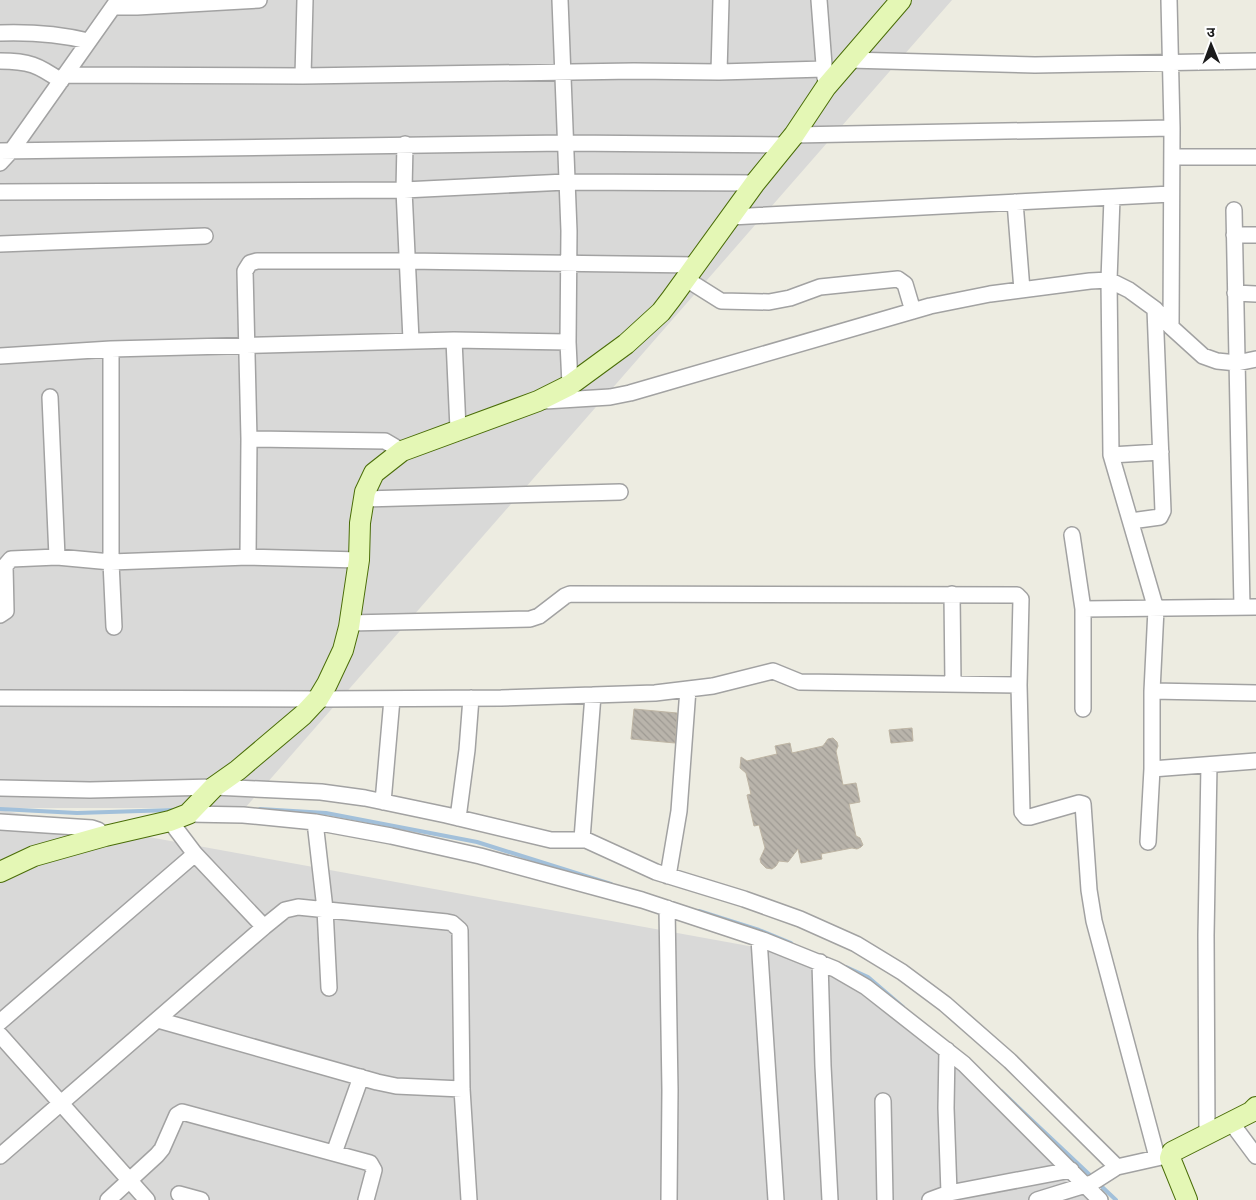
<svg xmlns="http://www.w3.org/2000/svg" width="1256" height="1200" font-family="Manrope,'Noto Sans Devanagari',sans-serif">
<defs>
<pattern id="building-back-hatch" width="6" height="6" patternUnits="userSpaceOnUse" patternTransform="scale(1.25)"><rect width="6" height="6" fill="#b9b4ab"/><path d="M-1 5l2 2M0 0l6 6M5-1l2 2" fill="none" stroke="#9e9a93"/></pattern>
</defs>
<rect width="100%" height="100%" fill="#edece1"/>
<!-- residential -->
<path fill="#d9d9d8" d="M0 0H115L0 162Z
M127 0H952L245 808H0V168Z
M0 810 831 961 868 977 1089 1195 1093 1200H0Z"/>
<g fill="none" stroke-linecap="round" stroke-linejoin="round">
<!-- stream -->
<path stroke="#a2c0da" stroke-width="4" d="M0 809 77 813 173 810
M260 809 326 813 477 842 611 884
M699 911 759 930 791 943
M846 967 868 977 903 1007
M1001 1091 1092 1177
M1099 1184 1116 1200"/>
</g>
<!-- building -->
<path fill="url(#building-back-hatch)" stroke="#beb5a4" d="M634 709 677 713 675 743 631 739Z
M912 728 913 741 891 743 889 730Z
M833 738 837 742 838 746 836 751 843 785 856 783 860 802 849 804 856 836 860 838 863 845 861 847 857 849 852 848 821 854 822 859 801 863 798 849 788 862 779 861 776 866 772 869 766 868 761 863 760 859 765 848 759 825 754 826 747 795 751 794 746 773 740 768 741 757 747 761 777 754 775 746 790 743 792 753 823 746 828 739Z"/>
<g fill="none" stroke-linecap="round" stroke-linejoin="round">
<!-- street casing -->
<g stroke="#a2a2a2" stroke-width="18">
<path id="street" d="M560 0 569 231 568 342 570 385
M819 0 825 78
M1169 0 1172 128 1171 327
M113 7H137L259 0
M0 33C30 32 59 34 88 41
M849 60 1035 65 1256 61
M0 61C29 61 38 65 61 81
M719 72 721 0
M65 75 303 76 634 71 719 72 824 69
M303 76 305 0
M794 135 1172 128
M405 144 404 190 411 340
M0 151 566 143 785 145
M1172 157H1256
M0 163 12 150 118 0
M0 192 404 190 566 182 755 183
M1112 198 1109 280 1111 455 1156 609 1152 691V769L1148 842
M1015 202 1022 290
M1234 210 1242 607
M731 217 1171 194
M1234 235H1256
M0 244 205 236
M686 279 721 301 769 302 790 298 820 287 898 279 905 284 913 311
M1235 293 1256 294
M454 340 568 342
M111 349V562L114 627
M0 356 111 349 454 340 458 429
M50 397 57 557
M545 401 610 397 630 393 930 306 990 294 1090 281 1109 280 1129 290 1155 309 1171 327 1203 356 1217 361 1237 363 1256 359
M249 439 385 441 402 451
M1111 455 1161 452
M364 499 620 492
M1131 521 1160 517 1163 511 1155 309
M1072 535 1083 609V709
M248 557 249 439 245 271 250 263 257 261H407L696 265
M952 594 953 684
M1083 609 1256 607
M0 615 6 611 5 566 11 559 57 557 111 562 248 557 359 560
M349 623 530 619 539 616 565 596 570 594 1017 595 1021 599 1019 685 1022 812 1026 817H1030L1079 803 1083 804 1089 890 1094 921 1157 1157
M1152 691 1256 693
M0 698 318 699 501 698 655 693 713 686 773 671 800 682 1019 685
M1152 769 1256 761
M0 788 90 790 214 787 321 792 365 798 446 815 551 840H586L656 872 744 899 800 919 856 944 902 972 945 1004 1010 1061 1117 1167
M383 802 392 699
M188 814 243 815 315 822 391 836 480 856 642 900 763 940 835 969 866 987 964 1064 1100 1200
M458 818 467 750 471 698
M170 821 195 854 264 927
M0 822 92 828 98 830 105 836
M315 822 325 909 329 988
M582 839 593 695
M668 876 679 811 688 689
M667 908 670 1090 669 1200
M759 939 776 1200
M820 962 823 1066 830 1200
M158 1020 377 1082 396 1086 462 1089
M0 1022 195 854
M0 1035 147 1200
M947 1050 946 1108 949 1193
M883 1101 885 1200
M1230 1121 1256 1156
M1207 1133 1206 935 1209 765
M334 1153 361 1077
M0 1156 264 927 285 910 298 907 447 922 452 923 460 930 462 1089 469 1200
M179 1194 201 1200
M108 1200 157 1155 162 1149 177 1115 182 1112 370 1163 374 1170 366 1200
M930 1200 949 1193 1071 1170
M1037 1200 1092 1183 1117 1167 1166 1156"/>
</g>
<!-- secondary casing -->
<g stroke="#4a6d08" stroke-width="22">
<path id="secondary" d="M0 872 34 856 105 836 170 821 188 814 214 787 238 770 303 715 318 699 327 684 343 650 349 627 359 560 360 523 365 492 374 473 402 451 538 401 570 385 626 344 661 312 671 299 755 183 794 135 826 87 901 0
M1187 1200 1170 1158 1172 1152 1251 1112 1256 1107"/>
</g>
<!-- street -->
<use href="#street" stroke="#fff" stroke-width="15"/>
<!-- secondary -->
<use href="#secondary" stroke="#e4f7b5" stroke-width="20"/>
</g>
<!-- north arrow -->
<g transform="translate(1211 45) rotate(359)" stroke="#ffffff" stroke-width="4" paint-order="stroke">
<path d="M0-4L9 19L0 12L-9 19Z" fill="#1b1b1b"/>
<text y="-8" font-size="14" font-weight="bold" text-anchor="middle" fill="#1b1b1b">उ</text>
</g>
</svg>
